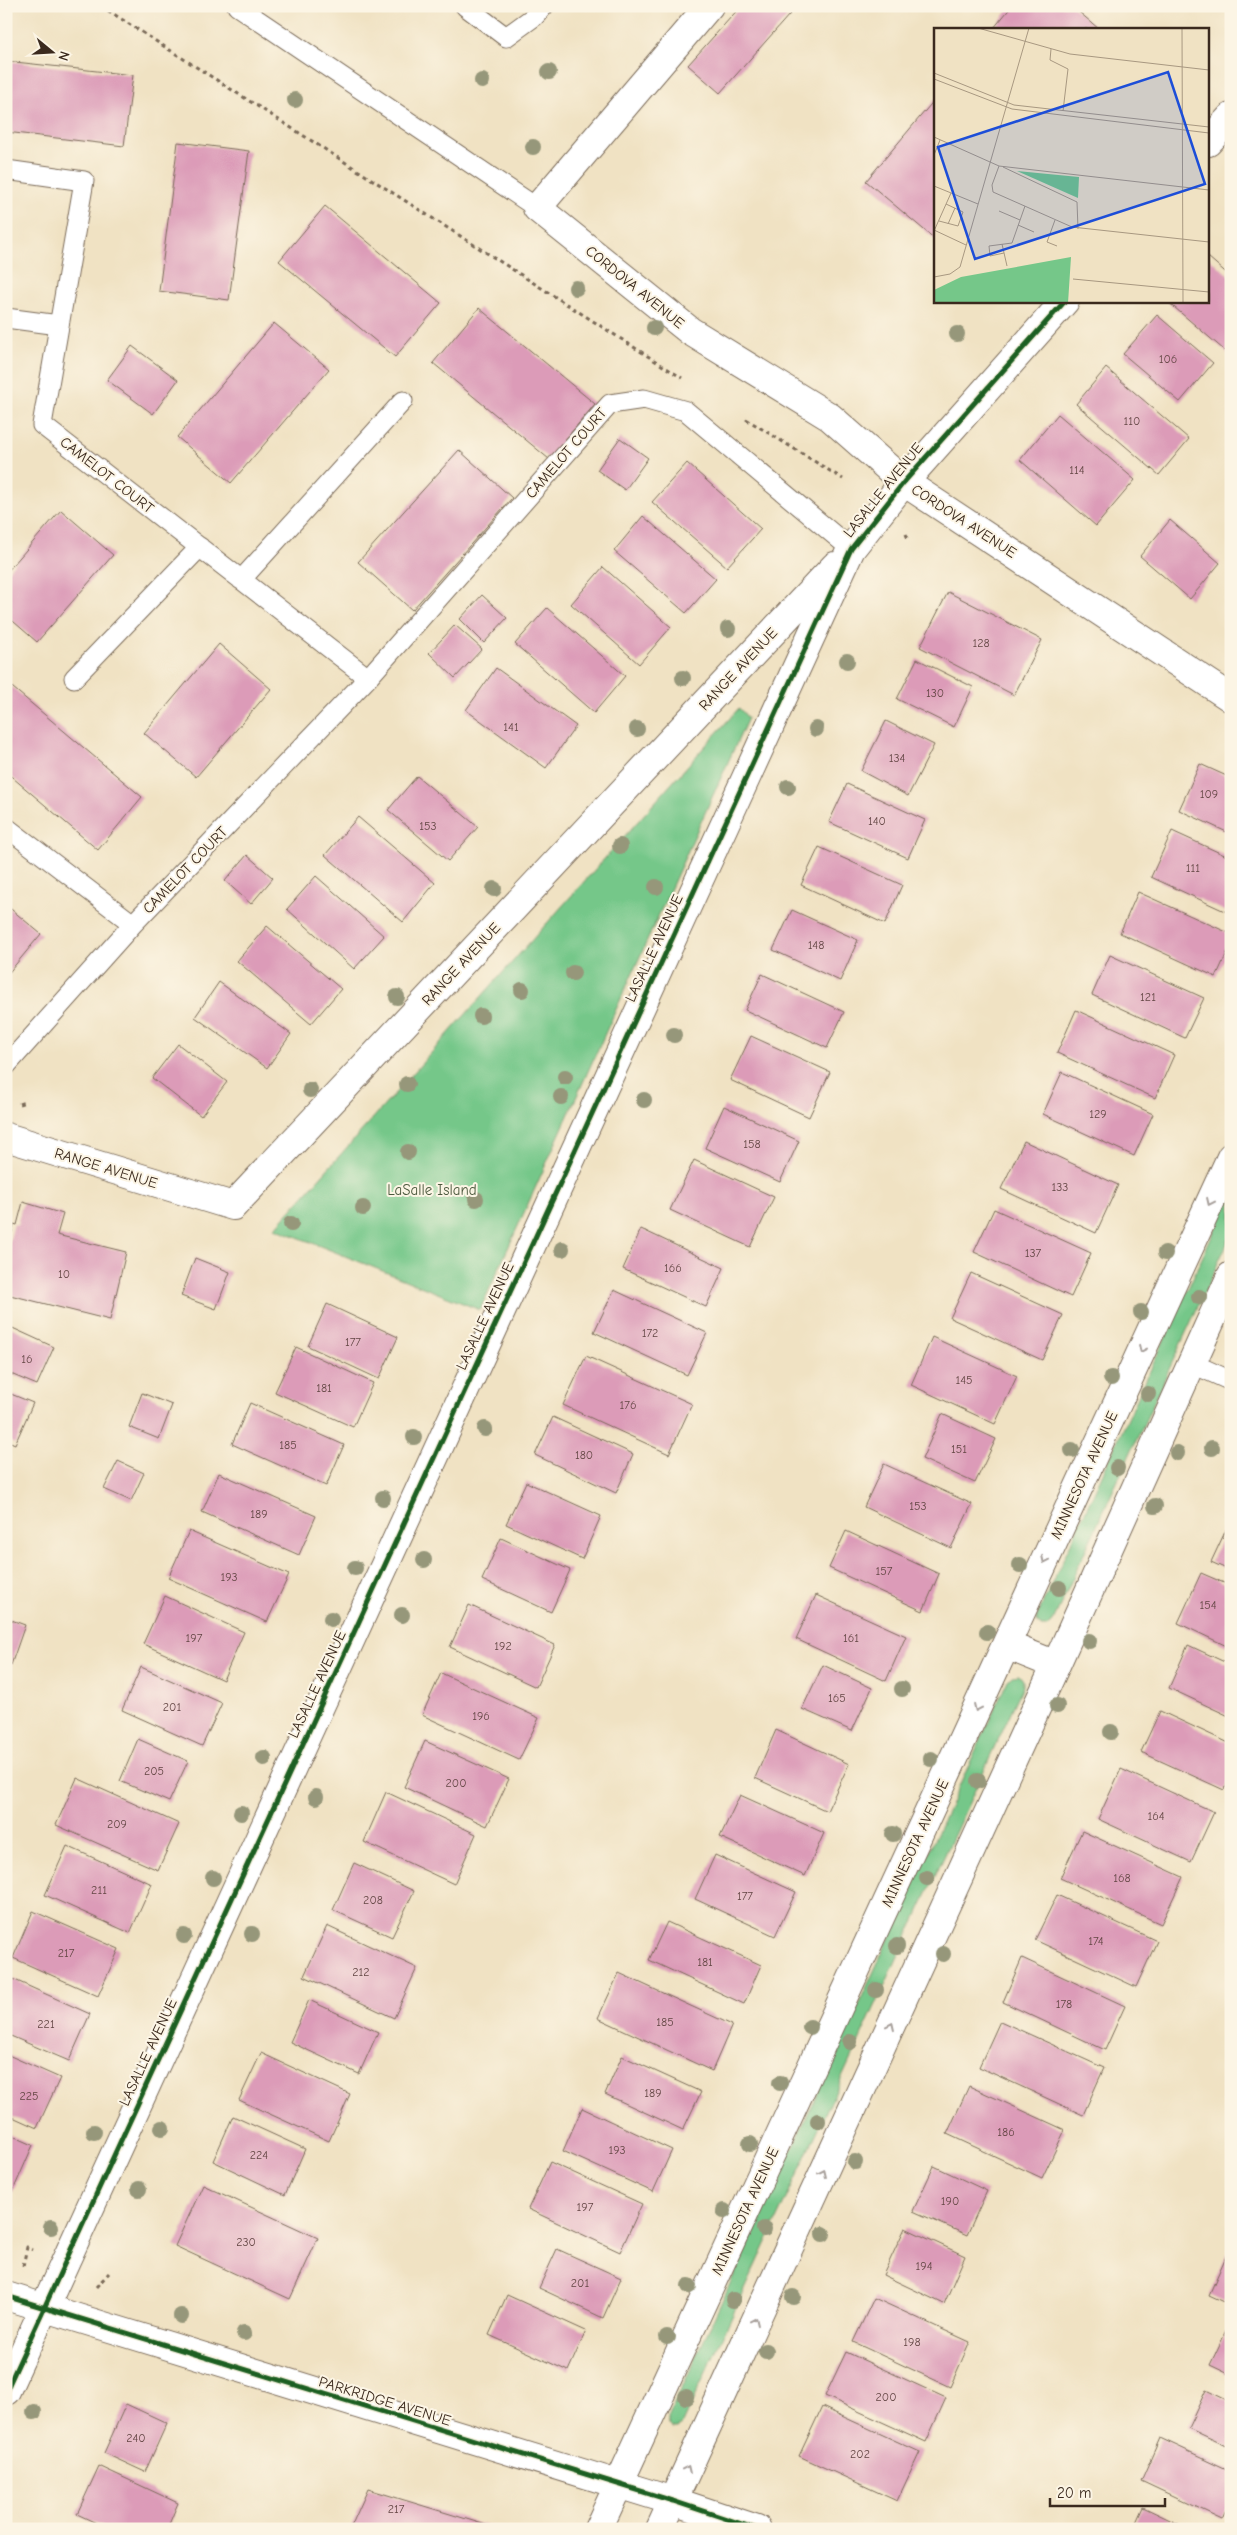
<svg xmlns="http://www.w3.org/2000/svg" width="1237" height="2535" font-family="'Comic Neue',sans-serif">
<rect width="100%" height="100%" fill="#fcf5e5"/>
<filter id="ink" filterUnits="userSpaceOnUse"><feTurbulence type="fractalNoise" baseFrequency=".02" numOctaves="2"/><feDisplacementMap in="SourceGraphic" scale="10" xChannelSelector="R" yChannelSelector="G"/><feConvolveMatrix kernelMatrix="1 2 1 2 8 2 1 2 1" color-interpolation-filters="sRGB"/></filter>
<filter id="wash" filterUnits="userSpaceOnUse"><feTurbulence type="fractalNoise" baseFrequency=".0096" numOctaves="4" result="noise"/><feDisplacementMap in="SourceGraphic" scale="20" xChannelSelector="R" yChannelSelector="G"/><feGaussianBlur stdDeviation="1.12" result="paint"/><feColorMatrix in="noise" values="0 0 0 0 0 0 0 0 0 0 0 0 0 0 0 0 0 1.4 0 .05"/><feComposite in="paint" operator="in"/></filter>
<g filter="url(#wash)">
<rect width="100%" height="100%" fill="#f0e2c3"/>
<!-- green -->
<path fill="#75c789" stroke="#587854" d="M739 708 748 718 480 1310 275 1228Z
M1231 1195V1235L1052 1623 1047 1627H1041L1037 1622V1616Z
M1019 1675 1023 1680V1686L682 2424 677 2428H672L668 2424V2418L1008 1680 1012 1676Z"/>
<g id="blocks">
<!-- building -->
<path fill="#dc9bb8" d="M741 6H797L720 93 688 65Z
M1012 6H1072L1099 29H993Z
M6 61 133 75 124 146 6 132Z
M936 98V240L866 181Z
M178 142 249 151 229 300 159 291Z
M325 206 441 303 395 357 279 261Z
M1208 257 1231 277V356L1167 301H1208Z
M479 308 595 404 549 459 433 363Z
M1157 315 1213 363 1180 402 1123 354Z
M274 323 329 369 231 483 177 437Z
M132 346 178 380 153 414 107 380Z
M1106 368 1189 439 1159 475 1076 404Z
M1058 414 1135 480 1096 526 1020 460Z
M620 438 648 458 625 490 597 470Z
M459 450 512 498 412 610 358 562Z
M687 463 761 529 727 567 652 502Z
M61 510 113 555 37 642 6 615V573Z
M643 516 716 579 686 613 614 551Z
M1170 520 1220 563 1190 599 1140 556Z
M603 567 671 627 639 664 571 604Z
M948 592 1042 640 1014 695 920 647Z
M482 595 507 618 484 643 460 619Z
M547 608 625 676 594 713 515 644Z
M455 625 482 649 455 678 429 653Z
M219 644 271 689 196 777 144 733Z
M917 659 973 687 954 727 897 699Z
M496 668 576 726 546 768 466 710Z
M6 682 142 797 98 850 6 772Z
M886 721 934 745 908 796 861 771Z
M1200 764 1231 778V834L1179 810Z
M417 776 478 827 448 861 388 810Z
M847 784 925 820 908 858 829 822Z
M358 817 435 883 403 922 325 855Z
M1172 831 1231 858V914L1151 877Z
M819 847 902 885 885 924 801 885Z
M247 855 273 878 251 904 225 881Z
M316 876 384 936 354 969 287 909Z
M1138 892 1231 934V944L1216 977 1120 933Z
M6 905 41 934 6 976Z
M792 910 858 940 840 981 773 950Z
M267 926 341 989 311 1024 237 961Z
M1110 955 1204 998 1185 1038 1092 995Z
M762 974 844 1012 827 1048 745 1010Z
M219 982 291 1034 267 1068 195 1017Z
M1076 1010 1174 1055 1155 1098 1057 1053Z
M751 1036 830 1072 809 1117 730 1080Z
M178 1044 227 1082 201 1116 152 1078Z
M1062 1072 1153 1114 1134 1156 1043 1114Z
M724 1106 799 1141 780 1182 705 1148Z
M1024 1141 1118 1185 1096 1233 1001 1189Z
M694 1160 774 1197 750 1247 670 1210Z
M23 1202 63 1214 57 1235 126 1252 110 1320 6 1294V1254L14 1224 17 1225Z
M994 1209 1091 1253 1071 1297 974 1252Z
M641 1229 724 1268 706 1307 623 1269Z
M195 1258 230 1272 216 1309 181 1296Z
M971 1273 1063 1315 1042 1360 950 1318Z
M614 1290 707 1333 687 1375 594 1332Z
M327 1304 398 1337 379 1379 308 1346Z
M6 1325 54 1347 37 1385 6 1372Z
M932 1337 1017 1376 995 1424 911 1385Z
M296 1347 373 1383 353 1427 275 1392Z
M586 1356 692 1404 669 1454 563 1405Z
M6 1392 33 1403 15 1444 6 1440Z
M142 1393 172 1405 159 1439 129 1427Z
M250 1403 344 1445 326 1486 232 1444Z
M942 1414 996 1439 975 1483 922 1459Z
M553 1417 633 1454 616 1493 535 1455Z
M118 1461 144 1473 131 1501 104 1489Z
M884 1464 972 1504 951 1548 864 1507Z
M219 1473 316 1516 299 1555 202 1512Z
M526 1482 601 1516 582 1559 506 1524Z
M1231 1519V1571L1211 1562Z
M189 1531 289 1575 267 1622 168 1578Z
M846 1531 939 1574 923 1611 829 1568Z
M501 1538 570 1570 551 1612 482 1580Z
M1201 1573 1231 1586V1648L1178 1623Z
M816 1595 906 1636 886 1681 796 1639Z
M165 1596 244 1632 223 1680 143 1644Z
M469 1605 555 1645 536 1687 450 1647Z
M6 1618 25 1625 11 1665 6 1663Z
M1188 1645 1231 1665V1717L1169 1688Z
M823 1665 872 1688 852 1731 802 1709Z
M141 1667 222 1703 202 1746 122 1710Z
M441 1673 539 1718 519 1760 422 1715Z
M1160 1711 1231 1744V1775L1224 1790 1141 1752Z
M776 1730 849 1764 827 1811 755 1778Z
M138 1739 188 1761 169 1802 120 1781Z
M425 1741 509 1779 487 1826 404 1787Z
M1121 1769 1214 1812 1191 1862 1098 1819Z
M77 1778 179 1824 158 1870 56 1825Z
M386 1792 476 1834 454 1884 364 1842Z
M740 1795 824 1833 805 1876 720 1837Z
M1082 1831 1183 1877 1161 1924 1060 1878Z
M67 1846 152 1884 130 1933 45 1895Z
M715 1855 796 1892 775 1936 695 1899Z
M354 1863 414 1891 392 1937 333 1910Z
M1057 1895 1157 1941 1136 1987 1035 1940Z
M33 1911 119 1949 98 1996 13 1958Z
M667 1922 761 1965 744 2004 649 1960Z
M327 1926 417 1968 394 2018 304 1976Z
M1022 1958 1125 2006 1105 2050 1003 2002Z
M619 1973 732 2025 712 2071 598 2018Z
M6 1976 90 2014 69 2061 6 2034Z
M309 2000 378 2032 359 2074 290 2042Z
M1000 2021 1104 2068 1083 2115 979 2067Z
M261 2053 350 2094 329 2141 239 2100Z
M6 2054 60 2078 37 2128 6 2114Z
M622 2056 701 2092 683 2130 605 2094Z
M969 2086 1065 2130 1042 2178 947 2134Z
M582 2108 672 2150 653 2192 563 2151Z
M233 2116 305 2149 285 2195 213 2161Z
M6 2133 33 2145 12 2193 6 2190Z
M550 2162 642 2204 620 2252 528 2209Z
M934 2166 987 2191 967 2235 913 2211Z
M203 2185 318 2238 290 2299 175 2246Z
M905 2228 965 2256 944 2304 883 2275Z
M557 2249 621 2278 603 2318 539 2288Z
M1227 2254 1231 2256V2305L1209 2295Z
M507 2295 586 2331 568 2371 489 2335Z
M874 2298 970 2342 950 2387 853 2342Z
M1229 2325 1231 2326V2375L1210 2365Z
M846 2352 946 2398 926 2442 825 2396Z
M1206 2390 1231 2402V2448L1188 2428Z
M126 2404 167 2423 145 2472 104 2453Z
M822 2407 920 2452 897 2501 799 2456Z
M1160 2438 1231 2471V2500L1222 2519 1141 2481Z
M99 2466 178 2503 167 2529H109L77 2514Z
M368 2489 496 2528V2529H350Z
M1143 2507 1189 2529H1133Z"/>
</g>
</g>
<g filter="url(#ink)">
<use href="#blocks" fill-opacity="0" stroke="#7a6a58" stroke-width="1"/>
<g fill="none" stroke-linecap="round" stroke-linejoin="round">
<!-- lane casing -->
<g stroke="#7a6a58" stroke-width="21">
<path id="lane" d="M237 6 537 208
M465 6 506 37 535 16 544 6
M6 170 84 181 42 425 368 678
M6 318 59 325
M241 580 403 401
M74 678 200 547
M6 827 133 924
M6 1066 133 924 368 678 610 404 644 399 686 411 851 549
M1191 1363 1231 1381"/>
</g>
<!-- street casing -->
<g stroke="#7a6a58" stroke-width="30">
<path id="street" d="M709 6 537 208 690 331 830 417 904 482 1231 698
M1208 142 1231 117
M6 1137 233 1206 835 566
M1006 1645 1056 1665
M6 2296 673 2501 757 2529
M6 2391 851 549 904 482 1065 301
M598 2529 1231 1157
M660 2529 1056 1665 1231 1276"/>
</g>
<!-- path -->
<path stroke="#7a6a58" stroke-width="3" stroke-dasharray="4 4" stroke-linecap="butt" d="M101 6 682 378
M746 419 843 479
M906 534 909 541
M19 1104 25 1102
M23 2266 27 2247 33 2250
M96 2287 109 2273"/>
<!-- lane -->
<use href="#lane" stroke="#fff" stroke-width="19"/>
<!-- street -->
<use href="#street" stroke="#fff" stroke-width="28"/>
<!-- cycleway casing -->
<g stroke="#fcf5e5" stroke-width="8">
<path id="cycleway" d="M6 2296 673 2501 757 2529
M6 2391 851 549 904 482 1065 301"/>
</g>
<!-- cycleway -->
<use href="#cycleway" stroke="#1b5e20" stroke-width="5"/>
</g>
<!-- trees -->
<g fill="#96977a">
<circle cx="549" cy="72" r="8"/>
<circle cx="482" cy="81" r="8"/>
<circle cx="295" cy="100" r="8"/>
<circle cx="533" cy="147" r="8"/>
<circle cx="576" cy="288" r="8"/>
<circle cx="654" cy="328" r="8"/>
<circle cx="957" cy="334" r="8"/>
<circle cx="728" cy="629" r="8"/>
<circle cx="847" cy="661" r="8"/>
<circle cx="683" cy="678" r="8"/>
<circle cx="637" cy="729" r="8"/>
<circle cx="816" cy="729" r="8"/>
<circle cx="788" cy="787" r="8"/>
<circle cx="620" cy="846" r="8"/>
<circle cx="656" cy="887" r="8"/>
<circle cx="494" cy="889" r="8"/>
<circle cx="573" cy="973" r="8"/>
<circle cx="522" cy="990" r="8"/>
<circle cx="397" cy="997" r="8"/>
<circle cx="481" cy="1016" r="8"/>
<circle cx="674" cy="1035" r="8"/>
<circle cx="565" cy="1077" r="8"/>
<circle cx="407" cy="1084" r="8"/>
<circle cx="310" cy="1090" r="8"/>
<circle cx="561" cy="1097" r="8"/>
<circle cx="644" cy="1100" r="8"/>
<circle cx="408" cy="1152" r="8"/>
<circle cx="476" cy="1199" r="8"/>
<circle cx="363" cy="1208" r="8"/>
<circle cx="291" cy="1224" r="8"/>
<circle cx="562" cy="1249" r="8"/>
<circle cx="1165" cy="1253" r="8"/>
<circle cx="1199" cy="1297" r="8"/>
<circle cx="1141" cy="1312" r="8"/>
<circle cx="1111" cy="1378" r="8"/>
<circle cx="1148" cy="1394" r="8"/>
<circle cx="485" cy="1429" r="8"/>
<circle cx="414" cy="1437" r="8"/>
<circle cx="1212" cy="1448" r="8"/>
<circle cx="1072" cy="1450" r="8"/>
<circle cx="1177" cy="1453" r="8"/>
<circle cx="1117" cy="1468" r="8"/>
<circle cx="383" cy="1498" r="8"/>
<circle cx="1155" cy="1506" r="8"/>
<circle cx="424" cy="1560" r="8"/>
<circle cx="1020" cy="1565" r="8"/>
<circle cx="355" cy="1568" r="8"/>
<circle cx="1059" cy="1588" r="8"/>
<circle cx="402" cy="1615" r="8"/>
<circle cx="331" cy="1619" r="8"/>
<circle cx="987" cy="1632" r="8"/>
<circle cx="1089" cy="1641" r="8"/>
<circle cx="902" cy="1689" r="8"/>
<circle cx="1057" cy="1706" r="8"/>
<circle cx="1111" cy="1732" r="8"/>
<circle cx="264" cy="1758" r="8"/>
<circle cx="931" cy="1759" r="8"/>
<circle cx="978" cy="1781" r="8"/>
<circle cx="316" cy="1797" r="8"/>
<circle cx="241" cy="1813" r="8"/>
<circle cx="893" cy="1834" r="8"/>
<circle cx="213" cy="1878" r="8"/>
<circle cx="927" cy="1878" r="8"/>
<circle cx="252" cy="1934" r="8"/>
<circle cx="184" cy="1936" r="8"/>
<circle cx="897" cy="1946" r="8"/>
<circle cx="943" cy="1954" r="8"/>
<circle cx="876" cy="1990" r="8"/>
<circle cx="810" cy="2027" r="8"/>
<circle cx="850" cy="2042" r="8"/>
<circle cx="780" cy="2083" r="8"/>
<circle cx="818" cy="2121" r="8"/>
<circle cx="162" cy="2128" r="8"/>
<circle cx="94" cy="2132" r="8"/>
<circle cx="750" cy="2144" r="8"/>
<circle cx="855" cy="2162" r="8"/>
<circle cx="139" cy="2189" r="8"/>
<circle cx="724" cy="2211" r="8"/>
<circle cx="51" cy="2227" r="8"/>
<circle cx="764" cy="2229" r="8"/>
<circle cx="823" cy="2234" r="8"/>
<circle cx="689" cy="2286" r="8"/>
<circle cx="793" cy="2297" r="8"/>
<circle cx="733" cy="2300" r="8"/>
<circle cx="181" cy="2316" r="8"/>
<circle cx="244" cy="2333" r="8"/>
<circle cx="667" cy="2337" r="8"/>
<circle cx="766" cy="2351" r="8"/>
<circle cx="686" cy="2397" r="8"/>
<circle cx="34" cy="2412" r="8"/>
</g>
<!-- one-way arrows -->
<defs><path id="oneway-chevron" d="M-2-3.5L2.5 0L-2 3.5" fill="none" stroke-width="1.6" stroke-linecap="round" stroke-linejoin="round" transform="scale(1.25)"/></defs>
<g stroke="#a79f9a">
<use href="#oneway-chevron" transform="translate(1210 1202) rotate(115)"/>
<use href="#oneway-chevron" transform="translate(1142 1349) rotate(115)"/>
<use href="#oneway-chevron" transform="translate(1045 1560) rotate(115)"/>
<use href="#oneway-chevron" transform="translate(977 1708) rotate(115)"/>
<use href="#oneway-chevron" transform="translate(891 2026) rotate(-65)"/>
<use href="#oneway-chevron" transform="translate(823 2173) rotate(-65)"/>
<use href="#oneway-chevron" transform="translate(755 2321) rotate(-65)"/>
<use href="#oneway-chevron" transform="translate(687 2469) rotate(-65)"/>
</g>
</g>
<g text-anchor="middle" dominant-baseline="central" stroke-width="4" stroke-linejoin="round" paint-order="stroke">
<!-- number labels -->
<g font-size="12" fill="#634644">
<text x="1168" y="359">106</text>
<text x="1132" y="421">110</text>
<text x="1077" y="470">114</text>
<text x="981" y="643">128</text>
<text x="935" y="693">130</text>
<text x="511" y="727">141</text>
<text x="897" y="758">134</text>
<text x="1209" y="794">109</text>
<text x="877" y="821">140</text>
<text x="428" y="826">153</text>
<text x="1193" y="868">111</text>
<text x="816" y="945">148</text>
<text x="1148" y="997">121</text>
<text x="1098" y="1114">129</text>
<text x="752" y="1144">158</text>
<text x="1060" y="1187">133</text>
<text x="1033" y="1253">137</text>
<text x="673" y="1268">166</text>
<text x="64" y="1274">10</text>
<text x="650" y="1333">172</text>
<text x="353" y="1342">177</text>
<text x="27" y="1359">16</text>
<text x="964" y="1380">145</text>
<text x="324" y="1388">181</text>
<text x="628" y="1405">176</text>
<text x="288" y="1445">185</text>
<text x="959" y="1449">151</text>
<text x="584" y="1455">180</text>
<text x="918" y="1506">153</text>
<text x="259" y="1514">189</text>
<text x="884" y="1571">157</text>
<text x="229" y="1577">193</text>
<text x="1208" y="1605">154</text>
<text x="194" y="1638">197</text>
<text x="851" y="1638">161</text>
<text x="503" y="1646">192</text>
<text x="837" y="1698">165</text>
<text x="172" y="1707">201</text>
<text x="481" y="1716">196</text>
<text x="154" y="1771">205</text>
<text x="456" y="1783">200</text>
<text x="1156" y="1816">164</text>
<text x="117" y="1824">209</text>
<text x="1122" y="1878">168</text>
<text x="99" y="1890">211</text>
<text x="745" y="1896">177</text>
<text x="373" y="1900">208</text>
<text x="1096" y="1941">174</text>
<text x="66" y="1953">217</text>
<text x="705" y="1962">181</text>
<text x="361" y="1972">212</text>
<text x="1064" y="2004">178</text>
<text x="665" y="2022">185</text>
<text x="46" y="2024">221</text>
<text x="653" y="2093">189</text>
<text x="29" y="2096">225</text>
<text x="1006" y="2132">186</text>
<text x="617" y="2150">193</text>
<text x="259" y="2155">224</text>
<text x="950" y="2201">190</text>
<text x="585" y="2207">197</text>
<text x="246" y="2242">230</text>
<text x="924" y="2266">194</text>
<text x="580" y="2283">201</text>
<text x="912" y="2342">198</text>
<text x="886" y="2397">200</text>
<text x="136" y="2438">240</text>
<text x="860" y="2454">202</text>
<text x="396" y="2509">217</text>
</g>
<!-- street labels -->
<g font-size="15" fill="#3b2a1e" stroke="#fcf5e5">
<text transform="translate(635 287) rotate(39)">CORDOVA AVENUE</text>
<text transform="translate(566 453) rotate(-49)">CAMELOT COURT</text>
<text transform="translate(107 475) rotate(38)">CAMELOT COURT</text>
<text transform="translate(883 490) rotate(-51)">LASALLE AVENUE</text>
<text transform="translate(964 521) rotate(33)">CORDOVA AVENUE</text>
<text transform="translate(738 669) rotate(-47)">RANGE AVENUE</text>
<text transform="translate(185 870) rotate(-46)">CAMELOT COURT</text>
<text transform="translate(654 948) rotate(-65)">LASALLE AVENUE</text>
<text transform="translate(461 964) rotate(-47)">RANGE AVENUE</text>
<text transform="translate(106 1168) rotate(17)">RANGE AVENUE</text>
<text transform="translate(485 1316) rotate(-65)">LASALLE AVENUE</text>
<text transform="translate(1084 1475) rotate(-65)">MINNESOTA AVENUE</text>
<text transform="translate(317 1684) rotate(-65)">LASALLE AVENUE</text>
<text transform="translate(915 1843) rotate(-65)">MINNESOTA AVENUE</text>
<text transform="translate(148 2052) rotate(-65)">LASALLE AVENUE</text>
<text transform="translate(745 2211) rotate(-65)">MINNESOTA AVENUE</text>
<text transform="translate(385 2401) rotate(17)">PARKRIDGE AVENUE</text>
</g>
<!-- park labels -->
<g font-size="15" fill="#4c593e" stroke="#fcf5e5">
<text x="432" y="1190">LaSalle Island</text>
</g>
</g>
<!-- overview -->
<g transform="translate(934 28)">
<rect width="275" height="275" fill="#f0e2c3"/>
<path d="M83 143 145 149 144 170ZM137 229 134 275H0V262L27 249Z" fill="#75c789"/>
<path fill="none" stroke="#a89881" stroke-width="1" d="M44 0 136 26 275 42M248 0 249 275M117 21 116 32 134 41 129 83M0 45 80 77 275 99M0 51 78 81 275 105M0 109 65 138 275 162M0 127 6 112M65 138 58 157 59 164 138 199 275 214M69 139 143 174 144 201M0 158 44 176M65 183 86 192M121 192 113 214 123 218M5 193 24 198 29 184 12 176M14 196 21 180M84 197 100 204M0 202 32 217M0 203 17 165M68 216 73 238M70 225 56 228 55 218 78 215 91 178M0 249 16 246 26 239 95 0M139 251 275 264"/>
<path fill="#1d4ed8" fill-opacity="0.15" stroke="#1d4ed8" stroke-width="2.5" d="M234 44 271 156 41 231 4 119Z"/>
<rect width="275" height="275" fill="none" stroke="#3b2a1e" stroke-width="2.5"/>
</g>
<!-- margin -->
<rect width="1237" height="2535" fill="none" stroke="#fcf5e5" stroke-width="25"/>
<!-- north arrow -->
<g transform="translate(52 52) rotate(108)" stroke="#fcf5e5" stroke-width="4" paint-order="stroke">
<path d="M0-4L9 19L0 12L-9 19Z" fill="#3b2a1e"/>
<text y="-8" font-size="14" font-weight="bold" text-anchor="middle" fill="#3b2a1e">N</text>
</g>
<!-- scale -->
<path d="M1050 2498v8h115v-8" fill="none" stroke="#3b2a1e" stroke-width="2.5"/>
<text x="1057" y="2498" font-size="15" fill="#3b2a1e" stroke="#fcf5e5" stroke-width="4" paint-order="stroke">20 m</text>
</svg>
